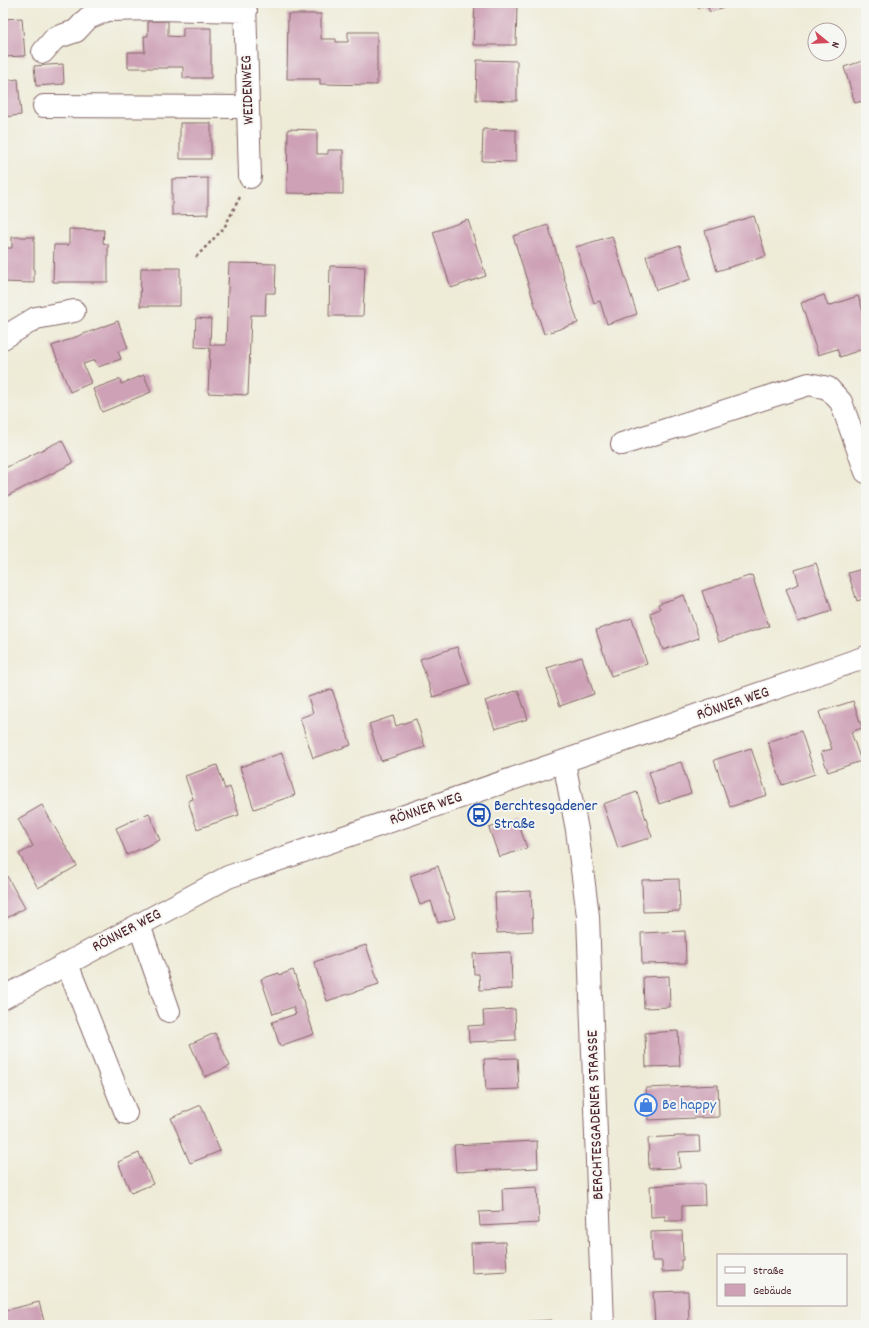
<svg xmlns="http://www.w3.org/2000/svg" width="869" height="1328" font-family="Dekko,sans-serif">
<rect width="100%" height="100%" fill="#f6f6f2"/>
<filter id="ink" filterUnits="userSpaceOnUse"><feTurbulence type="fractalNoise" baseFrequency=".025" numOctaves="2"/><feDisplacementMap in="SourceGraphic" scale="8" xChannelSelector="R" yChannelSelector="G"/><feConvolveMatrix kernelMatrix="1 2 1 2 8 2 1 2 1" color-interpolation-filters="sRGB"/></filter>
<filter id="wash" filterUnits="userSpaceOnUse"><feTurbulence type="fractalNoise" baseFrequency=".012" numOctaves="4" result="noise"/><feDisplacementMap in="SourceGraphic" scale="16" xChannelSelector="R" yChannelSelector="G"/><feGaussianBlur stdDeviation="0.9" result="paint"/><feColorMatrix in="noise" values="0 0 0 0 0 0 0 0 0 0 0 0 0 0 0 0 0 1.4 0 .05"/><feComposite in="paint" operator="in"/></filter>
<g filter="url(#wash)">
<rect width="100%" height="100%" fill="#eeebd7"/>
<g id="blocks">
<!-- building -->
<path fill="#cea1b6" d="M475 3H517L516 45H473Z
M697 3H736L710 12 707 6 699 9Z
M288 14H321V39H336V42H348V32H377V85L320 84V79H287Z
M22 18 25 56 3 57V19Z
M148 21H168V36L183 37V28H211V78H183V67H168V68H128V52H145L144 36H148Z
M477 60 517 61V101L476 100Z
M866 60V100L855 103 844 67Z
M63 64 64 84 36 86 34 66Z
M18 79 21 115 3 117V81Z
M180 123H211V159H180Z
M288 129 317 130V154H328V150H343V194L287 193Z
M483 129 516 130V162L482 161Z
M208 178V214L172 215V179Z
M754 216 766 256 717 271 705 231Z
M468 220 486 276 451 288 433 232Z
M548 225 578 323 544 334 513 236Z
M69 229 104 230 103 243 108 244V282H53L54 245H69Z
M612 236 637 314 607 324 600 301 594 303 576 247Z
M12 237H34V283L3 282V248H12Z
M680 245 691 279 656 290 646 256Z
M229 263 276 264 275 293H266L265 315H251L248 395 208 393 210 348 195 347 196 318 211 319 210 345H226Z
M330 266 365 267 363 316H329Z
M141 268H180V306H140Z
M824 295 828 306 858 296 864 314 866 313V348L840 357 837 349 818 355 801 303Z
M118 321 128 348 118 351 121 359 98 367 95 360 83 364 91 383 70 392 52 346Z
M144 375 151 392 102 412 93 389 120 379 121 384Z
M62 440 73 463 3 498V469Z
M816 563 832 611 798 622 786 589 799 584 795 570Z
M866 568V598L857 601 848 573Z
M752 575 769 626 719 642 702 591Z
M684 595 699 638 663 650 650 613 660 609 658 604Z
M632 618 647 664 611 676 596 630Z
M457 647 470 685 433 697 420 659Z
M582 657 594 694 560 706 547 668Z
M332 689 351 745 313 758 300 718 313 713 308 697Z
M518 690 528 719 495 729 485 701Z
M853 701 862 728 851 732 861 761 828 772 821 752 832 749 819 712Z
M393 716 396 726 416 719 425 747 381 761 369 724Z
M801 731 815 774 782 785 768 742Z
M751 748 767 795 730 807 714 760Z
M282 753 295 795 254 809 240 767Z
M681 762 691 793 659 804 649 772Z
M217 765 225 789 230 787 239 815 197 829 188 801 193 799 185 776Z
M637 792 652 837 618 848 603 804Z
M42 805 77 866 38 888 19 854 33 846 18 819Z
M149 813 160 840 127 855 116 828Z
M517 819 527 848 499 857 489 828Z
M438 866 455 918 438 923 431 901 420 905 410 876Z
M3 869 25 908 3 920Z
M679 879 680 911 643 912 642 880Z
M531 891 533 931 497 933 495 893Z
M685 931 686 963 642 964 641 933Z
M366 945 379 984 327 1001 314 962Z
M511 952 512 989 480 990 479 974H474L473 954Z
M293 970 314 1034 280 1046 272 1022 296 1014 293 1007 273 1014 261 979 279 973 280 975Z
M669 976 670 1007 644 1008 643 977Z
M515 1009 516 1040 469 1042 468 1026 484 1025 483 1011Z
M678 1031 680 1066 646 1067 645 1033Z
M215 1033 230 1066 205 1077 190 1044Z
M517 1058 519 1089 486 1090 484 1059Z
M718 1085 719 1117 648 1120 646 1088Z
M201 1105 220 1151 190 1163 171 1118Z
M679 1136H699L700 1151 679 1152 680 1168 649 1169 648 1138Z
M537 1141 538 1168 456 1172 454 1145Z
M139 1153 153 1184 131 1193 118 1162Z
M681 1184H704L705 1205 682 1206V1221H665V1216L651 1217 650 1186Z
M537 1187 539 1223 480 1226 479 1212 503 1211 502 1189Z
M682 1231 683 1260H681V1271L662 1272V1261H652L651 1232Z
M505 1242 507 1271 472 1273 471 1243Z
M684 1291H688L689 1324 655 1325 653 1292Z
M39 1302 45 1325H3V1311Z
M552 1320V1325H517V1322Z"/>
</g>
</g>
<g filter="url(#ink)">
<use href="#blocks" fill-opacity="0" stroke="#836667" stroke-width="1"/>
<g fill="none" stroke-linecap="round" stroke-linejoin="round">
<!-- minor casing -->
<g stroke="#836667" stroke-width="24">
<path id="minor" d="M245 3 250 177
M43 52 55 38 76 31 88 18 107 10 156 9 246 11
M44 106 248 107
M3 338 36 318 74 311
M622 444 809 384 828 388 841 402 866 472
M564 762 577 830 588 916 603 1325
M139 925 169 1011
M67 964 126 1113
M3 998 228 877 866 657"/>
</g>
<!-- path -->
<path stroke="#836667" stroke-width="2.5" stroke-dasharray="3 3" stroke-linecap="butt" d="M196 257 224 228 240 197"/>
<!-- minor -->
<use href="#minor" stroke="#fff" stroke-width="22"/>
</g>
</g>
<!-- icons -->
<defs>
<g id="bus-ring" transform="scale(1.15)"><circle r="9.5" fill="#f6f6f2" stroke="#1a4fb4" stroke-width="1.5"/><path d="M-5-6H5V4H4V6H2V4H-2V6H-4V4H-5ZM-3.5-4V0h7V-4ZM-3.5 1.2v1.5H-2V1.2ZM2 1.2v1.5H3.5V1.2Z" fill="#1a4fb4"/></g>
<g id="shop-ring" transform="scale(1.15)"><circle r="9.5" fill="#f6f6f2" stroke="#3f7fe0" stroke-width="1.5"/><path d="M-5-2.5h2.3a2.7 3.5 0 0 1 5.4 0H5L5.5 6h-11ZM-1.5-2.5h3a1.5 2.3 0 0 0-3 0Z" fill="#3f7fe0"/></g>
</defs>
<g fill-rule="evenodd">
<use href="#bus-ring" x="479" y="815"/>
<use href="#shop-ring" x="646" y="1105"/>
</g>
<g text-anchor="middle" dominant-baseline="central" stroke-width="4" stroke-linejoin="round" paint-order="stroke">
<!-- street labels -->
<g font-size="16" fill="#4a1f2b" stroke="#f6f6f2">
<text transform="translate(248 90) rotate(-92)">WEIDENWEG</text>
<text transform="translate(733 704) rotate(-19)">RÖNNER WEG</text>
<text transform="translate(426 809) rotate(-19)">RÖNNER WEG</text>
<text transform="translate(127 931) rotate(-28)">RÖNNER WEG</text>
<text transform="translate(596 1115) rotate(-92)">BERCHTESGADENER STRASSE</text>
</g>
<!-- transit labels -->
<g font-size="16" fill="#164399" stroke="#f6f6f2" text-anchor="start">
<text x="494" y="806">Berchtesgadener<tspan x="494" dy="18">Straße</tspan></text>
</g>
<!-- shop labels -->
<g font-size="16" fill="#366cbe" stroke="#f6f6f2" text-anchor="start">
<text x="662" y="1105">Be happy</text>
</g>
</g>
<!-- margin -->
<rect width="869" height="1328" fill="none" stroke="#f6f6f2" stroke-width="16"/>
<!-- legend -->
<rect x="717" y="1254" width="130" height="52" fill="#f6f6f2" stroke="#b1a0a2"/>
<rect x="725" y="1267" width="20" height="6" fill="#ffffff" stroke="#b1a0a2"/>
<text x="753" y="1274" font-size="12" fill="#4a1f2b">Straße</text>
<rect x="725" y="1284" width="20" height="12" fill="#cea1b6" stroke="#b1a0a2"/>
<text x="753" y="1294" font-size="12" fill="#4a1f2b">Gebäude</text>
<!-- north arrow -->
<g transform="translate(827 42) rotate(108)"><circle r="19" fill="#f6f6f2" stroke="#b1a0a2"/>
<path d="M0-3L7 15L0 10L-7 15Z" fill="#d1495b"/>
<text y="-6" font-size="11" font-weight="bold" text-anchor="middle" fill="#4a1f2b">N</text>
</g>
</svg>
